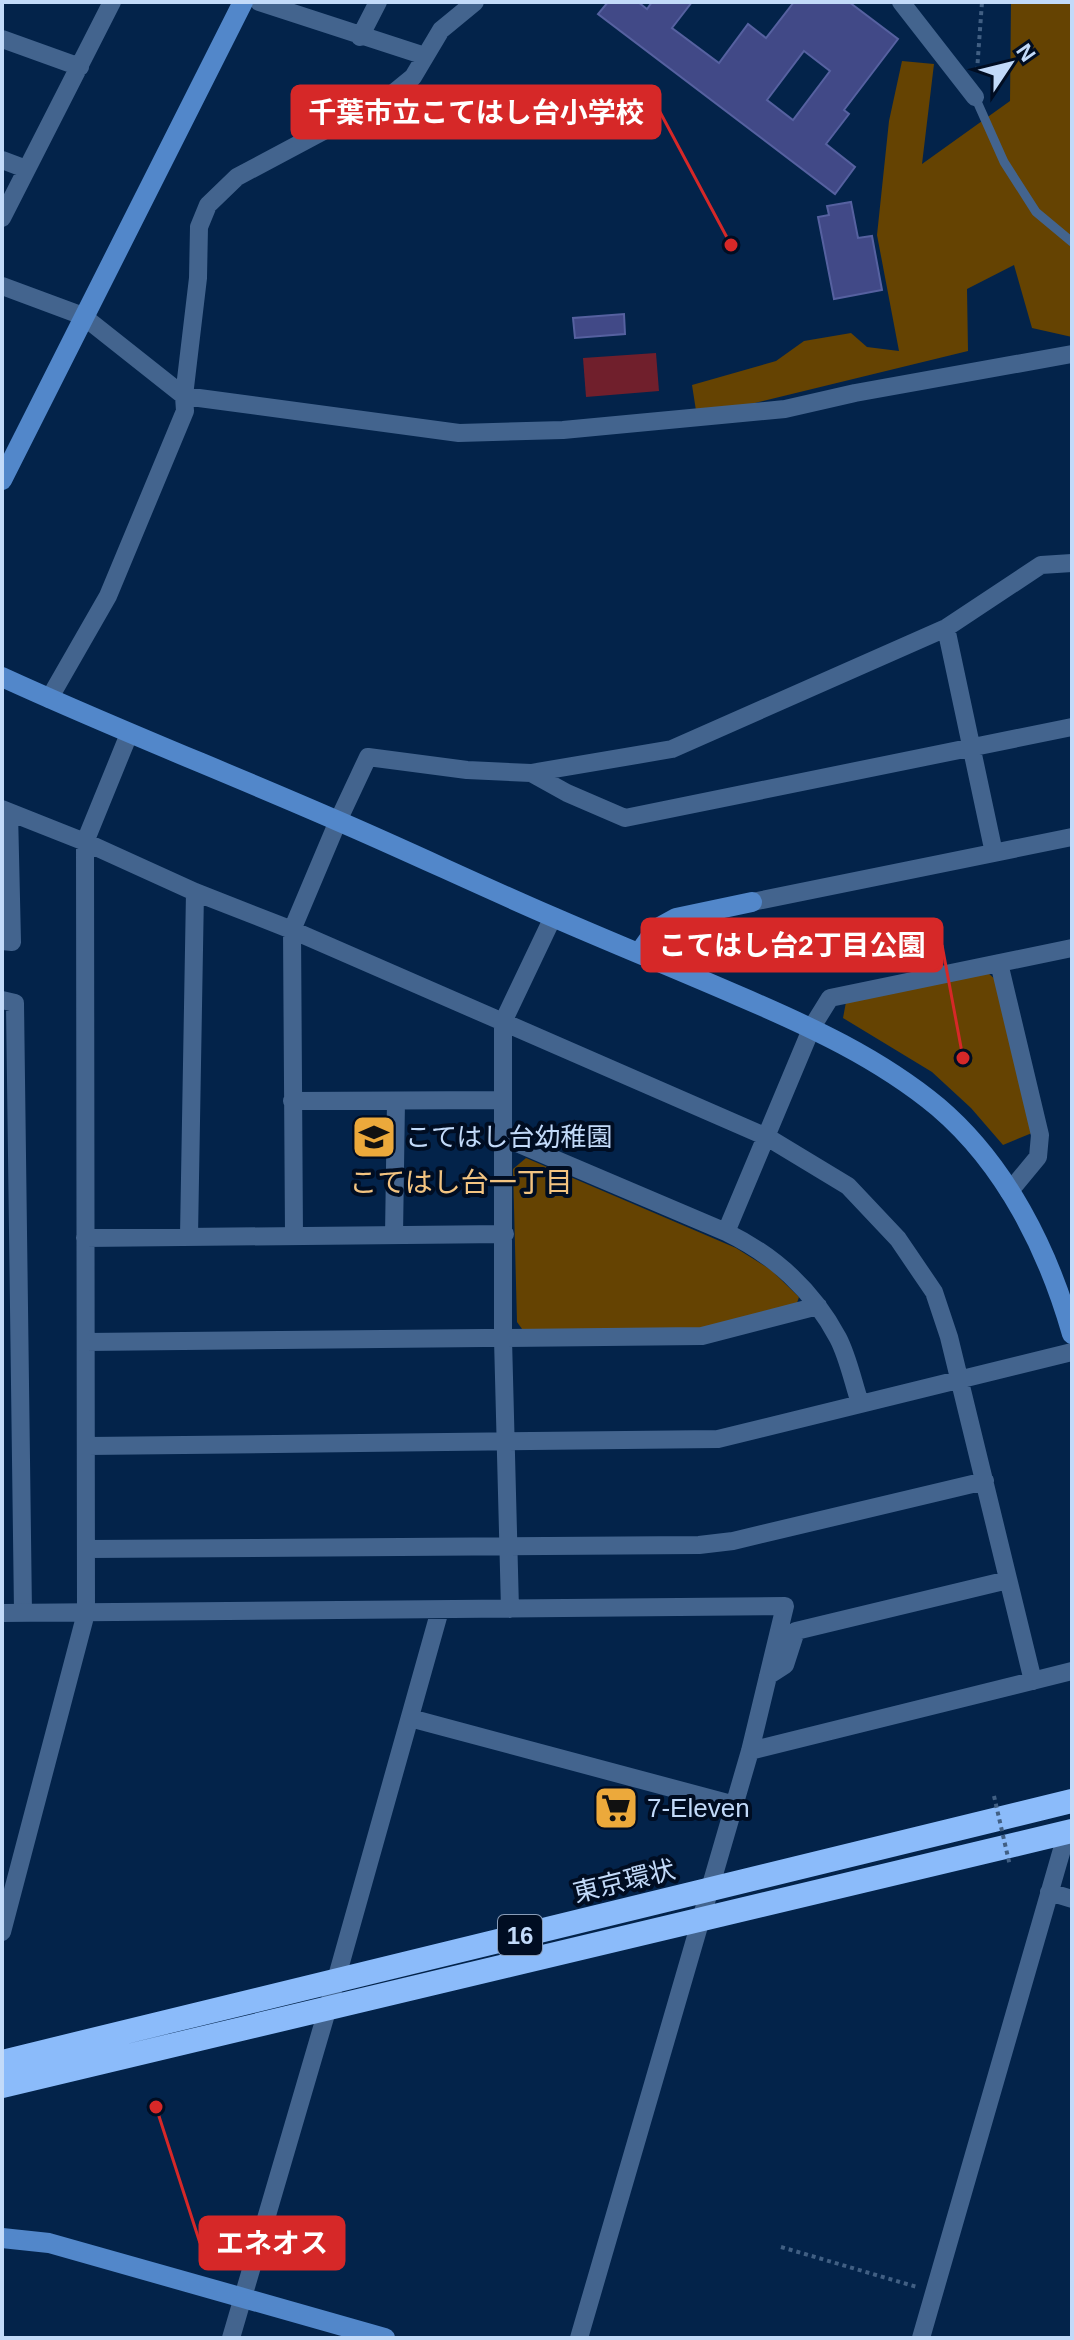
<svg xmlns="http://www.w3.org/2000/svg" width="1074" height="2340" font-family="Arial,'Noto Sans JP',sans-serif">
<rect width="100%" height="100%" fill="#03234a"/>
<!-- green -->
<path fill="#654302" d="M1011 2H1072V337L1032 328 1014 265 967 289 968 351 697 417 692 385 776 361 804 341 851 333 867 347 899 351 877 235 889 121 902 61 934 64 922 164 1010 101Z
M987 972 997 981 1032 1133 1003 1145 971 1108 932 1072 843 1018 846 1002Z
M526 1158 736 1248 771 1270 799 1297 796 1306 696 1330 525 1333 517 1322 513 1169Z"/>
<!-- water -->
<path fill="#701f2c" d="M656 353 659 391 586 397 583 358Z"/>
<!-- building -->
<path fill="#414987" stroke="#5661a0" stroke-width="2" fill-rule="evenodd" d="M608 2H638L647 9 652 2H692L672 28 719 63 748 24 766 38 794 2H849L898 39 844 110 849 114 826 144 855 167 835 194 598 14ZM804 51 830 71 793 120 767 100Z
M851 202 858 238 872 236 882 290 834 299 818 217 829 215 827 206Z
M624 314 625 334 575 338 573 318Z"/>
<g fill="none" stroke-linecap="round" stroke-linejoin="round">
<!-- path -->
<path stroke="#415f83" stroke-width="4" stroke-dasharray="4 4" stroke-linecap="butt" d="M977 71 982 2
M781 2247 917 2287"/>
<!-- lane -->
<path stroke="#43648e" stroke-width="9" d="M975 97 1004 162 1036 212 1072 242"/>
<!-- street -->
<path stroke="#43648e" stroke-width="18" d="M259 2 425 56
M901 2 975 97
M360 37 378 2
M2 39 80 67
M2 160 26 169
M2 218 112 2
M2 286 83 316 184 396 459 433 563 430 785 409 855 393 1072 354
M946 628 994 853
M49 699 108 596 185 411 184 396 198 278 199 227 208 205 237 177 391 95 413 77 441 30 475 2
M531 773 567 793 625 818 1072 727
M2 809 85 842 195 892 292 930 767 1137 848 1186 898 1239 934 1292 949 1337 1033 1681
M752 902 1072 837
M2 941 12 942 9 812
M999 963 1040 1135 1038 1157 1009 1192
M2 1000 15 1003 23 1612
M292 1101 502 1100
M505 1138 726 1232C775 1256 812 1289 838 1338 848 1357 853 1382 860 1403
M726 1232 812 1027 830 998 1072 948
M294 1235 292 930 338 821 368 757 467 770 531 773 672 749 946 628 1041 565 1072 563
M394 1235 396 1101
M189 1236 195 892
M85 1238 505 1234
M86 1342 702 1336 818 1306
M88 1446 718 1439 1072 1352
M88 1549 699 1545 733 1541 985 1481
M510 1609 503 1339V1022L553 917
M2 1613 785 1606 750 1751 579 2338
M768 1676 785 1665 796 1631 1008 1580
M410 1718 735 1805
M750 1751 1072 1671
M1049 1892 1072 1899
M2 1932 86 1613 85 842 129 734
M231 2338 336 1980 440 1610
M921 2338 1067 1832"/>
<!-- secondary -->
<path stroke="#5287ca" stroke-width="20" d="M2 480 243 2
M2 677C113 728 226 772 338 821 410 852 481 886 553 917 615 944 677 969 739 996 809 1026 879 1058 938 1107 1006 1165 1048 1250 1072 1334
M639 953 656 929 676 918 752 902
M2 2238 49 2243 385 2338"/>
<!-- highway -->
<path stroke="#8bbbfa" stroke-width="24" d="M2 2062 1072 1801
M2 2086 1072 1831"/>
<!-- path-bridge -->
<path stroke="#415f83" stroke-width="4" stroke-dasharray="4 4" stroke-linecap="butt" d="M994 1796 1010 1866"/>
</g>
<!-- icons -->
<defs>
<g id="school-square" transform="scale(2.3)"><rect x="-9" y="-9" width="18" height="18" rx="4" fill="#eca93b" stroke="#000d22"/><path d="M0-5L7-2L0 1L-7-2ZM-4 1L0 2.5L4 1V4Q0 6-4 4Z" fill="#111"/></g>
<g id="supermarket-square" transform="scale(2.3)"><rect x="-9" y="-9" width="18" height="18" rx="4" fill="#eca93b" stroke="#000d22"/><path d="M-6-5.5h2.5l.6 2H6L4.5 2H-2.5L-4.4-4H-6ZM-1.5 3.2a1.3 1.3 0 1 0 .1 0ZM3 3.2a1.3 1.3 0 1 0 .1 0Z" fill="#111"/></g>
</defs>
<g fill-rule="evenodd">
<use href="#school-square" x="374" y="1137"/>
<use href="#supermarket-square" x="616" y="1808"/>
</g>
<g text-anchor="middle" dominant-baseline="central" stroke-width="8" stroke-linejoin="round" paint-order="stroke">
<!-- shield labels -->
<rect fill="#000d22" stroke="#889cb8" stroke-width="2" x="498" y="1915" width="44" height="40" rx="6"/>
<g font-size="24" font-weight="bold" fill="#c2daf9">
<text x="520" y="1935">16</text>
</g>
<!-- poi labels -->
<g font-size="26" fill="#c2daf9" stroke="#000d22" text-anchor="start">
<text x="405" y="1137">こてはし台幼稚園</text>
<text x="647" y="1808">7-Eleven</text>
</g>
<!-- street labels -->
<g font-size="26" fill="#c2daf9" stroke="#000d22">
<text transform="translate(624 1881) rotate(-14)">東京環状</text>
</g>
<!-- neighbourhood labels -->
<g font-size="28" fill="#f3c481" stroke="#000d22">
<text x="461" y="1182">こてはし台一丁目</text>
</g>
</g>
<!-- callouts -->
<path fill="none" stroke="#d62828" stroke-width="3" d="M731 245L660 112M963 1058L942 945M156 2107L200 2243"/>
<g fill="#d62828" stroke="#000d22" stroke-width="3">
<circle cx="731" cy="245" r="8"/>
<circle cx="963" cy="1058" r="8"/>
<circle cx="156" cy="2107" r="8"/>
</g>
<g fill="#d62828" stroke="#d62828" stroke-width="3">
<rect x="292" y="86" width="368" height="52" rx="8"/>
<rect x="642" y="919" width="300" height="52" rx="8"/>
<rect x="200" y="2217" width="144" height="52" rx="8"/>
</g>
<g font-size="28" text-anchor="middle" font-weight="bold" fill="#fff">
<text x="476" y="122">千葉市立こてはし台小学校</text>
<text x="792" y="955">こてはし台2丁目公園</text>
<text x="272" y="2253">エネオス</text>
</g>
<!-- border -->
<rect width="1074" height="2340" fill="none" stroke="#c2daf9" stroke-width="8"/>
<!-- north arrow -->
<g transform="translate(1010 64) rotate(55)" stroke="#000d22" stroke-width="6" paint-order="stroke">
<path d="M0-6L14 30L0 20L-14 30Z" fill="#c2daf9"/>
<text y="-12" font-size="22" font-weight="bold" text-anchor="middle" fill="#c2daf9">N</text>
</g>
</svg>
